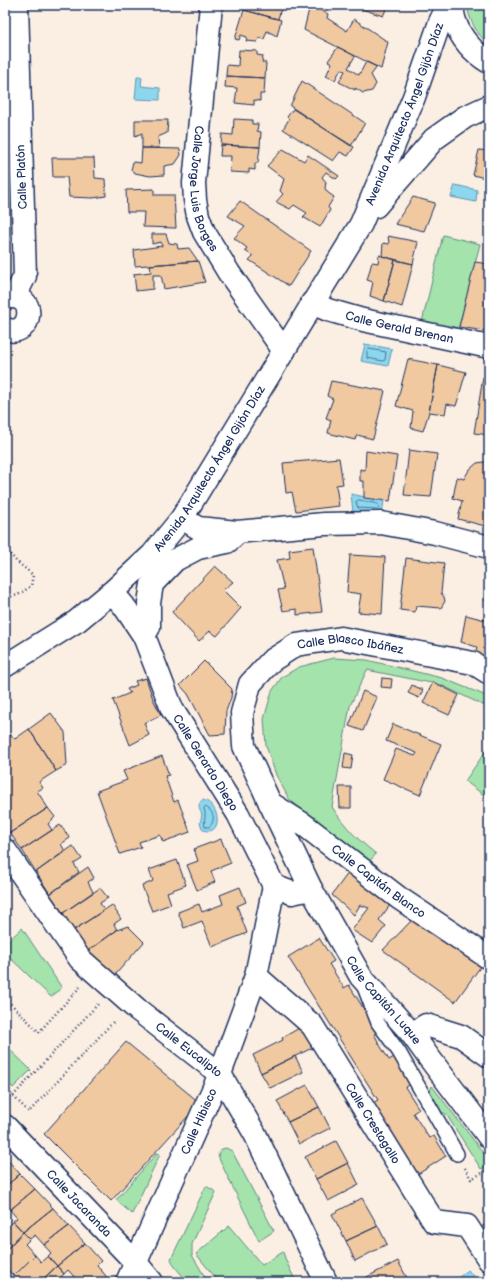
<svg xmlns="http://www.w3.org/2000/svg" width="494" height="1287" font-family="'Balsamiq Sans',sans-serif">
<rect width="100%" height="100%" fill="#fbefe3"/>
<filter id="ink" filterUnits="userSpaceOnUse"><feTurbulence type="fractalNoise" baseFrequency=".025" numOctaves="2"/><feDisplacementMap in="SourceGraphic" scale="8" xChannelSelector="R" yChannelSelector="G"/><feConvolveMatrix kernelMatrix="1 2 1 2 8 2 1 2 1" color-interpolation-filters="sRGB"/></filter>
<g filter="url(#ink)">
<!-- green -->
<path fill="#a4e3ab" stroke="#608984" d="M467 5H489V45C476 32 470 23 467 5Z
M443 235 480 244 458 330 422 322Z
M334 658 367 660 442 678 489 697V708L441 685 367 670 350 706 332 807C346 828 356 838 376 854L368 863 289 799 276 775 266 746 264 719 272 691 282 677 299 667Z
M489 744V799L465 781 485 752Z
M22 928 62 988 51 997 5 953V944Z
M5 1045 31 1070 13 1088 5 1079Z
M432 1086 488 1159 489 1171 486 1167 481 1169 446 1114 441 1112 429 1093Z
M226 1148 232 1151 274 1231 259 1241 220 1161 218 1154 222 1149Z
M157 1153 160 1154 132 1214 116 1200Z
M206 1186 216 1192 192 1244V1255L208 1282H188L175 1267 171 1259Z
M229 1226 262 1265 283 1252 286 1261 296 1282H219L196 1254Z"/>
<!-- water -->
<path fill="#8dd7ee" stroke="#5f94b4" d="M137 77H142L141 86 160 88V100L135 99Z
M455 185 477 190 476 202 451 197Z
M365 344 392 349 388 366 361 361Z
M351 494 384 501 382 514 353 512Z
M202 800C220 802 224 837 203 830L200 823 202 815C199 808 197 806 202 800Z
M468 1270 476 1279 474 1282H453Z"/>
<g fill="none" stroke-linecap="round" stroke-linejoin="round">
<!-- shore -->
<path stroke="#497298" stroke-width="1" d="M369 349 386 352 385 360 383 361 367 358V351Z
M359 500 378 504 379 508 377 509 358 508 356 502Z
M205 807C214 810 216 821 209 827H205C203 821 207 816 204 809Z"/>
</g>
<!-- building -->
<path fill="#f1c9a1" stroke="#1b2f5e" d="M245 5H282L278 19 244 10Z
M310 5 328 14 327 18 347 31 354 19 388 42 381 69 304 30Z
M350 5H388L383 16Z
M244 10 281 20 277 36 267 31 264 39 259 38 257 42 246 41 247 37 241 35 239 40 235 39Z
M338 47 355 56 348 68 359 75 366 62 377 67 371 75 376 84 372 91 363 93 355 88V90L339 82 345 71 341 69 335 80 326 76 332 63 328 61Z
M239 50 257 51V55L263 56 262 62 266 63 265 78 226 76 227 65 238 66Z
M226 76 265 78 264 94H260V101L254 100V105L235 103 237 88 225 87Z
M302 81 365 123 351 146 290 106Z
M293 109 354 147 348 156 340 152 333 161 283 129 289 119 287 117Z
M234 119 252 120V124H258L257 131 261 132 260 147 221 145 222 134 233 135Z
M135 120H168L167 133 158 137 159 148H142V133L135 136Z
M221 145 260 147 258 163H255V170L249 169V173L230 172 231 156H220Z
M142 148 180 149 181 155 175 164 164 166V175L150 176 135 173 131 170 133 162 141 163Z
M283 149 304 161 308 155 339 176 336 179 326 172 322 177 326 182 325 188 327 192 334 197 328 207 330 210 320 227 303 217 307 213 294 205 290 209 276 202 283 194 280 191 284 179 267 166Z
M479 150 489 151V179L473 175Z
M52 158H94L95 178 105 179 106 196 93 198 69 197 67 177H53Z
M154 189V195H174L176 228 143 227 144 212H127L126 190Z
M413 197 435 203 424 231 395 224Z
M240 201 311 251 289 286 249 260 253 256 245 251 247 248 234 238 245 226 228 216Z
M152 234H166L169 243 177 244 178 249 189 248 198 261 135 266 134 250 162 246 161 242 152 244Z
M388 236 418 242 413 264 382 256 383 243 389 244Z
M379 255 395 260 384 301 370 296 373 282 367 280 372 262 378 263Z
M395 260 413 264 402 307 384 301Z
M198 261 205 282 164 289 161 275H153V289L136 291 134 274 151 272 150 265Z
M475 262 489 264V305L485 331 459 327Z
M408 359 438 365 429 412 423 431 411 428 413 411 396 406Z
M438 365 466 372 456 406 447 404 445 414 429 412Z
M483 377 489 378V435L474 433Z
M331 381 385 391 373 439 357 435 355 440 328 433 331 420 326 418 333 399 327 396Z
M409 450 437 454 431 497 404 495Z
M366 451 397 456 390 501 364 498V481H360V469L365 470Z
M339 458 343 484 336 485 339 506 296 511 292 492 286 493 283 463Z
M484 462H489V527L458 519 462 501 453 498 457 477 464 479 469 470 477 463Z
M313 547 322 612 297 615V609L283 611 278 590 284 589 277 560 290 558 289 550Z
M350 555 385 557 382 614 358 612 361 594 347 592Z
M406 558 444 563 441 593 444 597 445 601 441 608 416 606 415 612 400 610Z
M215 566 233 582 223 590 241 608 217 636 210 631 199 641 172 612Z
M489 585V602L485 601Z
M466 615 489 621V649L488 658 475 654 477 647 461 642Z
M204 661 232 689 231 698 226 711 225 734 210 735 188 694 180 685Z
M146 678 153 699 161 715 144 723 149 735 130 745 113 700 130 693 127 689 137 685 135 681Z
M382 678 392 679 391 688 381 687Z
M433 682 459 695 449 715 423 703Z
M412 685 423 690 419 698 408 693Z
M363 691 377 697 363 731 349 726Z
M51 713 65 732 67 765 56 771 29 729Z
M393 724 441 744 420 795 383 779 396 749 415 756 417 753 386 741Z
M29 729 56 771 39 782 43 788 37 791 48 808 10 833 5 825V739L11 735 15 739Z
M345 753 353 755 351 769 343 768Z
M162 756 169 775 165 776 174 802 178 800 190 832 163 842 160 835 139 842 141 847 120 854 97 791 127 780 123 771Z
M339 787H351V808H340Z
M48 808 55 817 48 824 52 830 22 850 10 833Z
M60 825 70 838 61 844 65 851 36 872 22 850Z
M221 839 231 863 211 871 215 882 197 890 187 865 198 861 194 849Z
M73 846 82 859 74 864 79 872 50 894 36 872Z
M177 860 186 885 167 892 171 904 152 911 142 886 153 881 149 870Z
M88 867 94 878 88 882 93 892 63 913 50 894Z
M351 869 393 901 379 920 386 926 372 943 352 930 369 908 360 905 354 915 332 895Z
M240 887 246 902 237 906 247 933 212 947 202 921 184 928 178 912 199 904 202 912 223 904 220 895Z
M100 888 108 898 100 903 104 910 74 930 63 913Z
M112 905 121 919 114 924 117 930 88 951 74 930Z
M412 920 481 966 455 1002 383 950Z
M128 926 144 942 115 975 88 951 117 930Z
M319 938 334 961 329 964 344 988 349 985 378 1032 374 1034 381 1047 389 1060 394 1057 411 1084 405 1087 419 1109 413 1113 429 1138 434 1136 446 1156 415 1176 371 1104 378 1100 288 957Z
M301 1027 314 1047 261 1073 253 1055 283 1040 282 1038Z
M126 1042 200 1103 111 1201 44 1134Z
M295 1056 303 1072 270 1088 261 1073Z
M307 1085 319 1107 288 1122 277 1101Z
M319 1107 330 1128 299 1144 288 1122Z
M336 1141 348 1163 316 1179 305 1157Z
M5 1157 20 1174 5 1187Z
M348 1163 359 1185 328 1201 316 1179Z
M20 1174 35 1189 10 1210 5 1205V1187Z
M35 1189 53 1208 23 1232 13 1221 17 1218 10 1210Z
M362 1198 378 1226 346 1241 332 1214Z
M53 1208 69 1226 44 1245 35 1235 30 1239 23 1232Z
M13 1221 23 1232 5 1251V1223L8 1226Z
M489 1222V1246L478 1229Z
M69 1226 85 1243 57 1266 48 1256 51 1253 44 1245Z
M378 1226 387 1244 355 1261 346 1241Z
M23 1232 30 1239 25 1244 35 1255 14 1276 5 1267V1251Z
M85 1243 101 1261 97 1265 109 1280 106 1282H79L68 1270 64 1274 57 1266Z
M35 1255 41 1262 48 1256 57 1266 40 1282H20L14 1276Z
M398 1261 409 1282H367L365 1278Z
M57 1266 64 1274 58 1280 60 1282H40Z"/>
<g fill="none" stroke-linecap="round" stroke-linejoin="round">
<!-- lane casing -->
<g stroke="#1b2f5e" stroke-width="16">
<path id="lane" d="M364 987 378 1023 399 1052 457 1154"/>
</g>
<!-- street casing -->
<g stroke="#1b2f5e" stroke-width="25">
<g id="street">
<path id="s1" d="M211 5 194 183 195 200 198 216 204 232 229 273 284 351"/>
<path d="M10 297 18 290 25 276 17 5"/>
<path d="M5 298C39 290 33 340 5 329"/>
<path id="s2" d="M312 303 328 310 363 320 489 347"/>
<path d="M182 518 198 528 237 532 324 524 381 523 435 533 489 547"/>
<path id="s3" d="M112 592 124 606 144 636 172 709 238 814 274 886"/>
<path d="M144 636 149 627V603L152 584 175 560 198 548 227 542 237 533"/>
<path id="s4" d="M270 803 303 824 399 898 489 958"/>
<path id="s5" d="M5 850 80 959 138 1010 220 1074 255 1134 326 1282"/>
<path id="s6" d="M274 886 292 893 311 889 361 977 412 1034 427 1055 489 1137"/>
<path id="s7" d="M311 889 270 803 244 746 242 713 250 684 271 661 296 645 341 638 473 663 489 673"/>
<path id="s8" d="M256 976 312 1025 434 1222 467 1226 489 1260"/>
<path d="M412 1034 426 1025 461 1036 489 1056"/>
<path id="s9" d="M5 1126 137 1264 152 1282"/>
<path id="s10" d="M127 1282 220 1074 256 976 274 886"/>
</g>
</g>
<!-- secondary casing -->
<g stroke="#1b2f5e" stroke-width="25">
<g id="secondary">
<path d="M452 5C453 10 453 16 455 21 460 38 474 53 489 62"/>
<path d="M376 206 434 139 465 117 489 106"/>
<path id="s11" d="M5 666 77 621 112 592 152 555 182 518 361 224 414 97 440 22 448 5"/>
</g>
</g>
<!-- path -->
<path stroke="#1b2f5e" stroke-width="2.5" stroke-dasharray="1 3" stroke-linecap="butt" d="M5 548 16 561 33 575 31 586 18 595 5 598
M5 998 39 1032 80 987
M5 1088 29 1112 115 1020
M13 1096 98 1004
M465 1168 471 1179 486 1171 489 1176"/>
<!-- lane -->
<use href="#lane" stroke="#fff" stroke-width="13"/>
<!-- street -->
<use href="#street" stroke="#fff" stroke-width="22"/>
<!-- secondary -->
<use href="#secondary" stroke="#fff" stroke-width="22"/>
</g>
</g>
<g text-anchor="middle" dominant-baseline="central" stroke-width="3" stroke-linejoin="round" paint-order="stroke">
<!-- street labels -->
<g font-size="12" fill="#1b2f5e" stroke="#fff">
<text stroke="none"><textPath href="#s11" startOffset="695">Avenida Arquitecto Ángel Gijón Díaz</textPath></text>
<text transform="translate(22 177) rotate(-92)">Calle Platón</text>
<text stroke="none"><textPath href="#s1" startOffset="186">Calle Jorge Luis Borges</textPath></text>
<text stroke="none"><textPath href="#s2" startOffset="91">Calle Gerald Brenan</textPath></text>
<text stroke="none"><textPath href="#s11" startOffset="289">Avenida Arquitecto Ángel Gijón Díaz</textPath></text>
<text stroke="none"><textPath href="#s7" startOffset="337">Calle Blasco Ibáñez</textPath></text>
<text stroke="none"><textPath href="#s3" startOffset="196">Calle Gerardo Diego</textPath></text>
<text stroke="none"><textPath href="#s4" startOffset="134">Calle Capitán Blanco</textPath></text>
<text stroke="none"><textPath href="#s6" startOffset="172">Calle Capitán Luque</textPath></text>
<text stroke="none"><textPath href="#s5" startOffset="274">Calle Eucalipto</textPath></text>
<text stroke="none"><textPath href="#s10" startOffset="176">Calle Hibisco</textPath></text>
<text stroke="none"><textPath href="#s8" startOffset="190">Calle Crestagallo</textPath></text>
<text stroke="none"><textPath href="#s9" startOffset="107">Calle Jacaranda</textPath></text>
</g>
</g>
<!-- margin -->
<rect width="494" height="1287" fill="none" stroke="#fff" stroke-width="20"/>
<rect x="10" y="10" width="474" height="1267" fill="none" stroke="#1b2f5e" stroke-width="1.5" filter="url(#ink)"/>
</svg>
